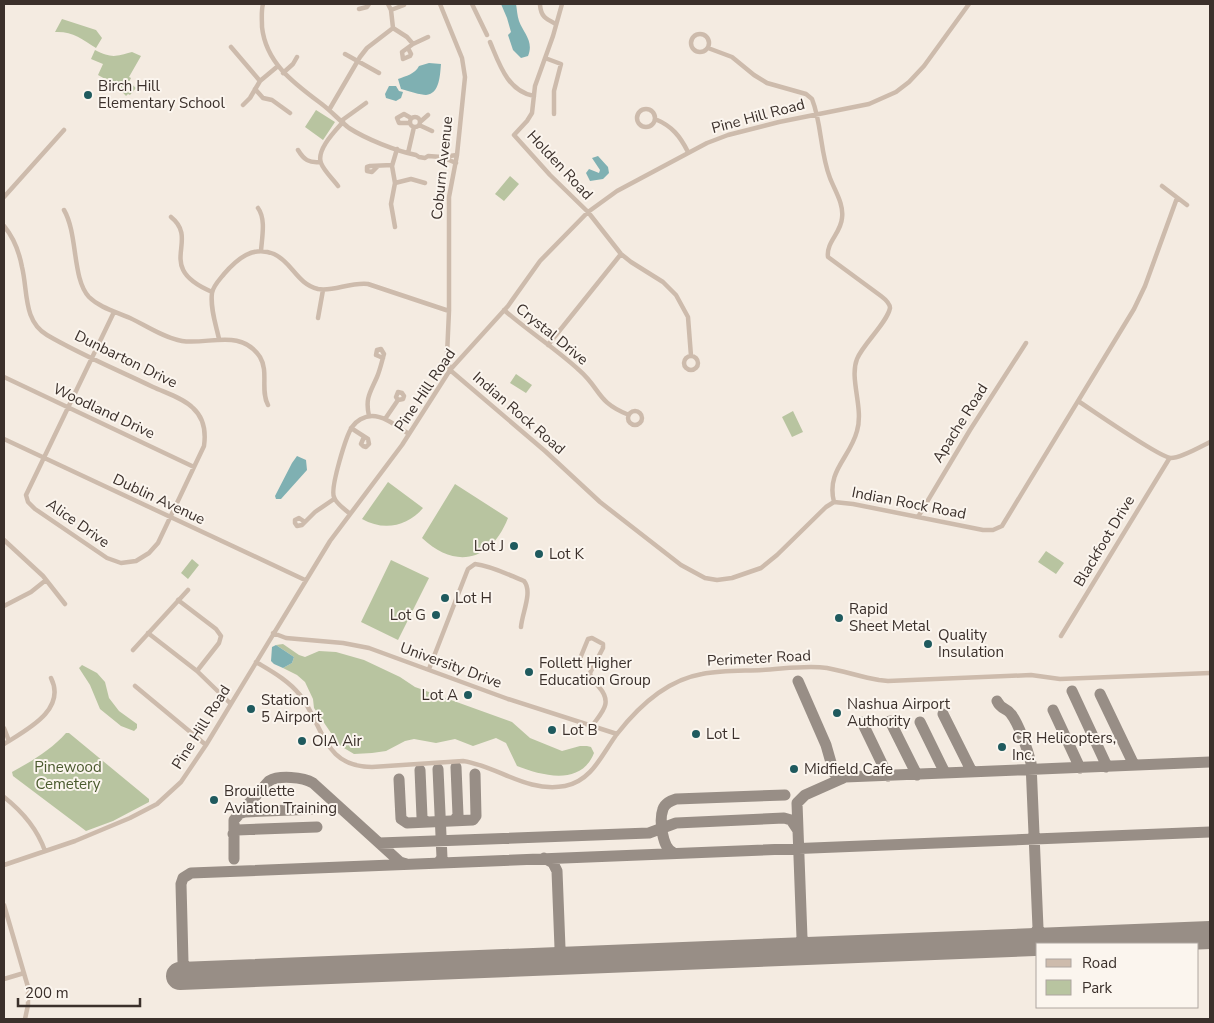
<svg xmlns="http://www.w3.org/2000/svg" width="1214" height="1023" font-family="'Nunito Sans',sans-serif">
<rect width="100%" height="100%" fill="#f4ebe1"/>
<!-- green -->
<path fill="#b8c4a0" d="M62 19 96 30 102 38 96 48C82 39 72 31 55 32Z
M95 50C111 58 115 57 132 52L141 56 129 77 131 78 129 82 136 88 130 95 128 94 126 96 116 85 98 75 103 64 91 59Z
M316 110 335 122 323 140 305 127Z
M510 176 519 184 504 201 495 194Z
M516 374 532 385 526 393 510 383Z
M793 411 803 432 792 437 782 417Z
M388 482 423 508C407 527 383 531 362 519Z
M455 484 508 518C491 561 456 570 422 538Z
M1046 551 1064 563 1056 574 1038 562Z
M192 559 199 565 188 579 181 573Z
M391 560 429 578 398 640 361 622Z
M283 644 299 655 305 657 319 651 336 652 364 660 400 677 415 687 512 722 530 738 562 751 580 746H587L591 747 594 753C581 786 543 776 517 766L506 743 496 738 473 746 455 739 436 743 414 739 405 741 386 751 372 753 354 754 339 745 331 733 314 708 313 699 305 682 297 675 283 668 292 663 294 657 276 645Z
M82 665 97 673 105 682 109 698 119 711 137 724V728L134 731 121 726 100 709 90 685 79 668Z
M66 733H69L149 799V802L113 821 86 831 13 776 12 772C32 761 51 750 66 733Z"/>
<!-- water -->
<path fill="#7fb0b2" d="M501 4H516C517 9 517 15 519 21 524 34 534 41 528 56L521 58 513 50 508 35 511 32 507 18Z
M429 63 441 64C440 74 440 94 426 95 421 95 408 91 401 89L398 79C406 76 415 74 419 66Z
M389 86H396L399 91 403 92 401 98 396 101 386 98 385 94Z
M598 156 608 167 609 173 603 179 590 181 586 173 589 169 599 173 600 170 592 158Z
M297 456 306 460 307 470 281 499H276L275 496 292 463Z
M276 645 294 657 292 663 283 668 274 664 271 661 272 647Z"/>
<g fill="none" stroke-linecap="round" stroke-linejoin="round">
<!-- taxiway -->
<path stroke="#988e86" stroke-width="11" d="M798 681 826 745 834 773
M1072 691 1105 762 1106 767
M1100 694 1134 765
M997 701C1001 710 1007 708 1011 714 1019 724 1028 751 1031 763L1038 928
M1053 710 1080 768
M943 714 972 772
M890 721 917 775
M862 722 888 776
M920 722 945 773
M420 770 422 817 423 820 427 822
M399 779 401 819 407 823 473 820 476 816 475 774
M238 814 245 812 316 809
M454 821 458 815 456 767
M233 834 237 830 317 827
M379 843 649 833 676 823 784 818 791 820 797 829
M674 853C662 849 659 820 663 809 665 803 670 801 676 799L785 795
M234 859V820L269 781C279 775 303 777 313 783L400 862 406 864
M438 863 442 858 438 769
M802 938 807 946 819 950
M1022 942 1033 937 1038 928 1044 938 1055 941
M560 948 564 955 576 960
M789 951 798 946 802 938 797 803 805 795 841 779 845 777 1210 762
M541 961C551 959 557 958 560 948L557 871 553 863 544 858
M201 975 189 972 183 962 181 884 183 878 191 873 1210 832"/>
<!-- runway -->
<path stroke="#988e86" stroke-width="28" d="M180 976 1210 935"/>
<!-- minor -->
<path stroke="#cdbbac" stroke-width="4.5" d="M263 4C261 11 262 19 262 27 266 64 295 84 323 105 332 112 340 121 349 128 366 139 396 151 416 155L419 157 425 158 428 156 442 157 457 155
M388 4 391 10 393 28 407 37 413 44
M440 4 462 58 465 77 457 155 449 197V311L447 355 450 370 545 451 600 502 681 565 705 578 717 580 732 578 761 568 777 555 826 507 834 502 853 504 983 530H993L1002 526 1134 309 1145 286 1177 198
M472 4 487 35
M562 4 553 36 535 86 532 113 527 121 514 135 550 175 588 212 621 254 631 262 663 282 676 295 688 317 691 356
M540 5C541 17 546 19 556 24
M359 9 367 7 369 4
M391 10 404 5
M691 43a9 9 0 1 1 18 0a9 9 0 1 1-18 0Z
M490 42C499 63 507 91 534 96
M231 47 260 81
M408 48 411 54 410 56 403 59 402 52 413 44 428 37
M708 48 732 57 754 75 767 83 806 94 812 99C822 124 820 153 830 178 835 191 844 204 842 218 841 233 826 242 828 257L881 296C885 299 890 303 890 308 887 323 863 344 857 359 849 379 864 408 857 431 850 458 826 471 834 502
M345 54 379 73
M545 58 561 64 554 91V114
M283 73 293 64 297 57
M255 89 263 98 272 100 290 113
M243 105 250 98 260 81 278 66
M637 118a9 9 0 1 1 18 0a9 9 0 1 1-18 0Z
M329 110 360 57 367 48 393 28
M410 122a5 5 0 1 1 10 0a5 5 0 1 1-10 0Z
M655 119C672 126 680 136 688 152
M341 121 366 103
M420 122 428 115
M410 123H399L397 118 404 114 411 118
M419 125 432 131
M298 150C304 160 309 163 320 162
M408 153 414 127
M442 157 456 163
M378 166 372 172 367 171V167L370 166 392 165
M395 183 411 179 425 183
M338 186C333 179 324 171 321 163 316 150 335 131 343 122
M1162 186 1187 205
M4 197 64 130
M258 208C266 219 262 237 261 251
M64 210C78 234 72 279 89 297 100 308 117 312 130 318 147 326 164 338 182 341 209 345 241 328 260 357 269 372 260 390 268 405
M171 217C201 241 153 267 212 292
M4 226C14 238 19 251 22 267 28 291 23 321 47 335 81 355 118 370 153 387 166 393 183 398 193 408 204 418 206 432 204 446L158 543 149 553 136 561 121 563 107 558 35 509 28 502 26 495 114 312
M395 227 391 204 395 183 392 166 397 149
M504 310C528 331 555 348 579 370 601 389 596 402 629 415
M318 318 323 290
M219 339C216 325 210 308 212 293 213 286 220 279 224 274 237 259 253 245 274 254 292 262 297 284 318 289 333 292 350 282 368 284L449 311
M548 345 621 254
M684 363a7 7 0 1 1 14 0a7 7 0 1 1-14 0Z
M4 377 194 467
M1078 401C1092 410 1160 458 1171 458 1181 458 1200 447 1210 442
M628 418a7 7 0 1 1 14 0a7 7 0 1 1-14 0Z
M369 416C365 398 370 393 377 377 380 370 382 361 384 354L381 349 377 350 376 355 383 358
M385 419 398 400 403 399 404 396 402 393 398 392 396 397 398 400
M351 428 368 439 369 444 366 447 363 446 361 444 364 437
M4 439 305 580
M350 514C345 509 336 504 334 497 330 488 346 436 352 427 356 421 364 416 372 416 385 416 398 427 409 434
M918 517 970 430 1026 343
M305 522 299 518 295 520V523L297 526 302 525 315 512 334 499
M4 540 43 576 65 604
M178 600 216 629 221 636 219 643 197 671
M4 606 31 592 46 580
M148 633 197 671 231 704
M273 633 286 638 343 643 369 648 508 699 617 734
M1061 636 1169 459
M133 650 188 590
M579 661 588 639 592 638 603 644V648L590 673C591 679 595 682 599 687 613 703 602 712 592 726
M256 662C271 671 288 680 300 695 324 726 323 767 372 767L463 761C498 766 526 793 565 786 592 781 602 754 617 734 638 707 667 680 702 674 722 670 743 671 762 670 783 669 806 665 827 668 844 671 861 677 879 680L888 681 1031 675 1060 679 1210 673
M429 669 466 574 468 569 475 564C492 566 509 575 524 581 533 592 522 613 521 627
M135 686 206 745
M4 728 9 741
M4 744C26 730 67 710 51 678
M4 797C23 812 37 828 45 851
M4 865 75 841 130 818 157 804 181 782 206 745 330 541 402 445 450 370 508 306 540 261 588 212 617 191 707 143 728 135 779 122 869 104 896 92 909 82 924 66 969 4
M4 905 28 987V1005L25 1019
M4 979 24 973"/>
</g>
<!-- markers -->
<g fill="#1f5a5e" stroke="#fbf5ee" stroke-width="2">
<circle cx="88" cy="95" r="5"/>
<circle cx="514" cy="546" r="5"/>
<circle cx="539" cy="554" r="5"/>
<circle cx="445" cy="598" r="5"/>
<circle cx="436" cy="615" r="5"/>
<circle cx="839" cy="618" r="5"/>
<circle cx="928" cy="644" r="5"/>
<circle cx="529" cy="672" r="5"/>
<circle cx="468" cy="695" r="5"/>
<circle cx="251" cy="709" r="5"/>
<circle cx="837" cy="713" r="5"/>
<circle cx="552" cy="730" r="5"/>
<circle cx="696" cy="734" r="5"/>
<circle cx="302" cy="741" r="5"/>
<circle cx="1002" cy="747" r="5"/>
<circle cx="794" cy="769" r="5"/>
<circle cx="214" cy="800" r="5"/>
</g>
<g text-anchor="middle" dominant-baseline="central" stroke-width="4" stroke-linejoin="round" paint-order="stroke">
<!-- poi labels -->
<g font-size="15" fill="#3b302b" stroke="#fbf5ee" text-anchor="start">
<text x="98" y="86">Birch Hill<tspan x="98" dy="17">Elementary School</tspan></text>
<text x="504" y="546" text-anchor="end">Lot J</text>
<text x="549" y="554">Lot K</text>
<text x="455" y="598">Lot H</text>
<text x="849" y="609">Rapid<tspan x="849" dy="17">Sheet Metal</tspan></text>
<text x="426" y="615" text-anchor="end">Lot G</text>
<text x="938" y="635">Quality<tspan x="938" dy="17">Insulation</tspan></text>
<text x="539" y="663">Follett Higher<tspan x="539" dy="17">Education Group</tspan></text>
<text x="458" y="695" text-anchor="end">Lot A</text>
<text x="261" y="700">Station<tspan x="261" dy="17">5 Airport</tspan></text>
<text x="847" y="704">Nashua Airport<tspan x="847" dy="17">Authority</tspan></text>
<text x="562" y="730">Lot B</text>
<text x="706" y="734">Lot L</text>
<text x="1012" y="738">CR Helicopters,<tspan x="1012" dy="17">Inc.</tspan></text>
<text x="312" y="741">OIA Air</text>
<text x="804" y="769">Midfield Cafe</text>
<text x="224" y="791">Brouillette<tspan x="224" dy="17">Aviation Training</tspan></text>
</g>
<!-- street labels -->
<g font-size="15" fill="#3b302b" stroke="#fbf5ee">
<text transform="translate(758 116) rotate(-15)">Pine Hill Road</text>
<text transform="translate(560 165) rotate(47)">Holden Road</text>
<text transform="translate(442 168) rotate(-84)">Coburn Avenue</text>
<text transform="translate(552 334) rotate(39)">Crystal Drive</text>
<text transform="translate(126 359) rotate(26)">Dunbarton Drive</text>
<text transform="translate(425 390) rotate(-56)">Pine Hill Road</text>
<text transform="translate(104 411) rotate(25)">Woodland Drive</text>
<text transform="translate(519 413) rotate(41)">Indian Rock Road</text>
<text transform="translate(960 423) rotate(-58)">Apache Road</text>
<text transform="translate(159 499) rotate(25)">Dublin Avenue</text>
<text transform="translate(909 503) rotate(11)">Indian Rock Road</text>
<text transform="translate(78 523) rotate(35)">Alice Drive</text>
<text transform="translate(1104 541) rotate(-59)">Blackfoot Drive</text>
<text transform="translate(759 658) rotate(-3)">Perimeter Road</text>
<text transform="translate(451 665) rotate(20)">University Drive</text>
<text transform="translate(201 727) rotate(-58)">Pine Hill Road</text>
</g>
<!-- park labels -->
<g font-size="15" fill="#4a5a2e" stroke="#fbf5ee">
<text x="68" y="767">Pinewood<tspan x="68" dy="17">Cemetery</tspan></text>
</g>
</g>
<!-- border -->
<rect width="1214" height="1023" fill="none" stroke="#3b302b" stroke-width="10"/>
<!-- legend -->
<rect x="1036" y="943" width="162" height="65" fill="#fbf5ee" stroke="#aea6a0"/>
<rect x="1046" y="959" width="25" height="8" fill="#cdbbac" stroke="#aea6a0"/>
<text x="1082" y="968" font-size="15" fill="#3b302b">Road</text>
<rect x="1046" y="980" width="25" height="15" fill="#b8c4a0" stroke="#aea6a0"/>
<text x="1082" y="993" font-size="15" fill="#3b302b">Park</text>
<!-- scale -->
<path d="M18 998v8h122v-8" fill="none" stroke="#3b302b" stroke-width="2.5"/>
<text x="25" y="998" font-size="15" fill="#3b302b" stroke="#fbf5ee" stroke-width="4" paint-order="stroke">200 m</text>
</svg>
